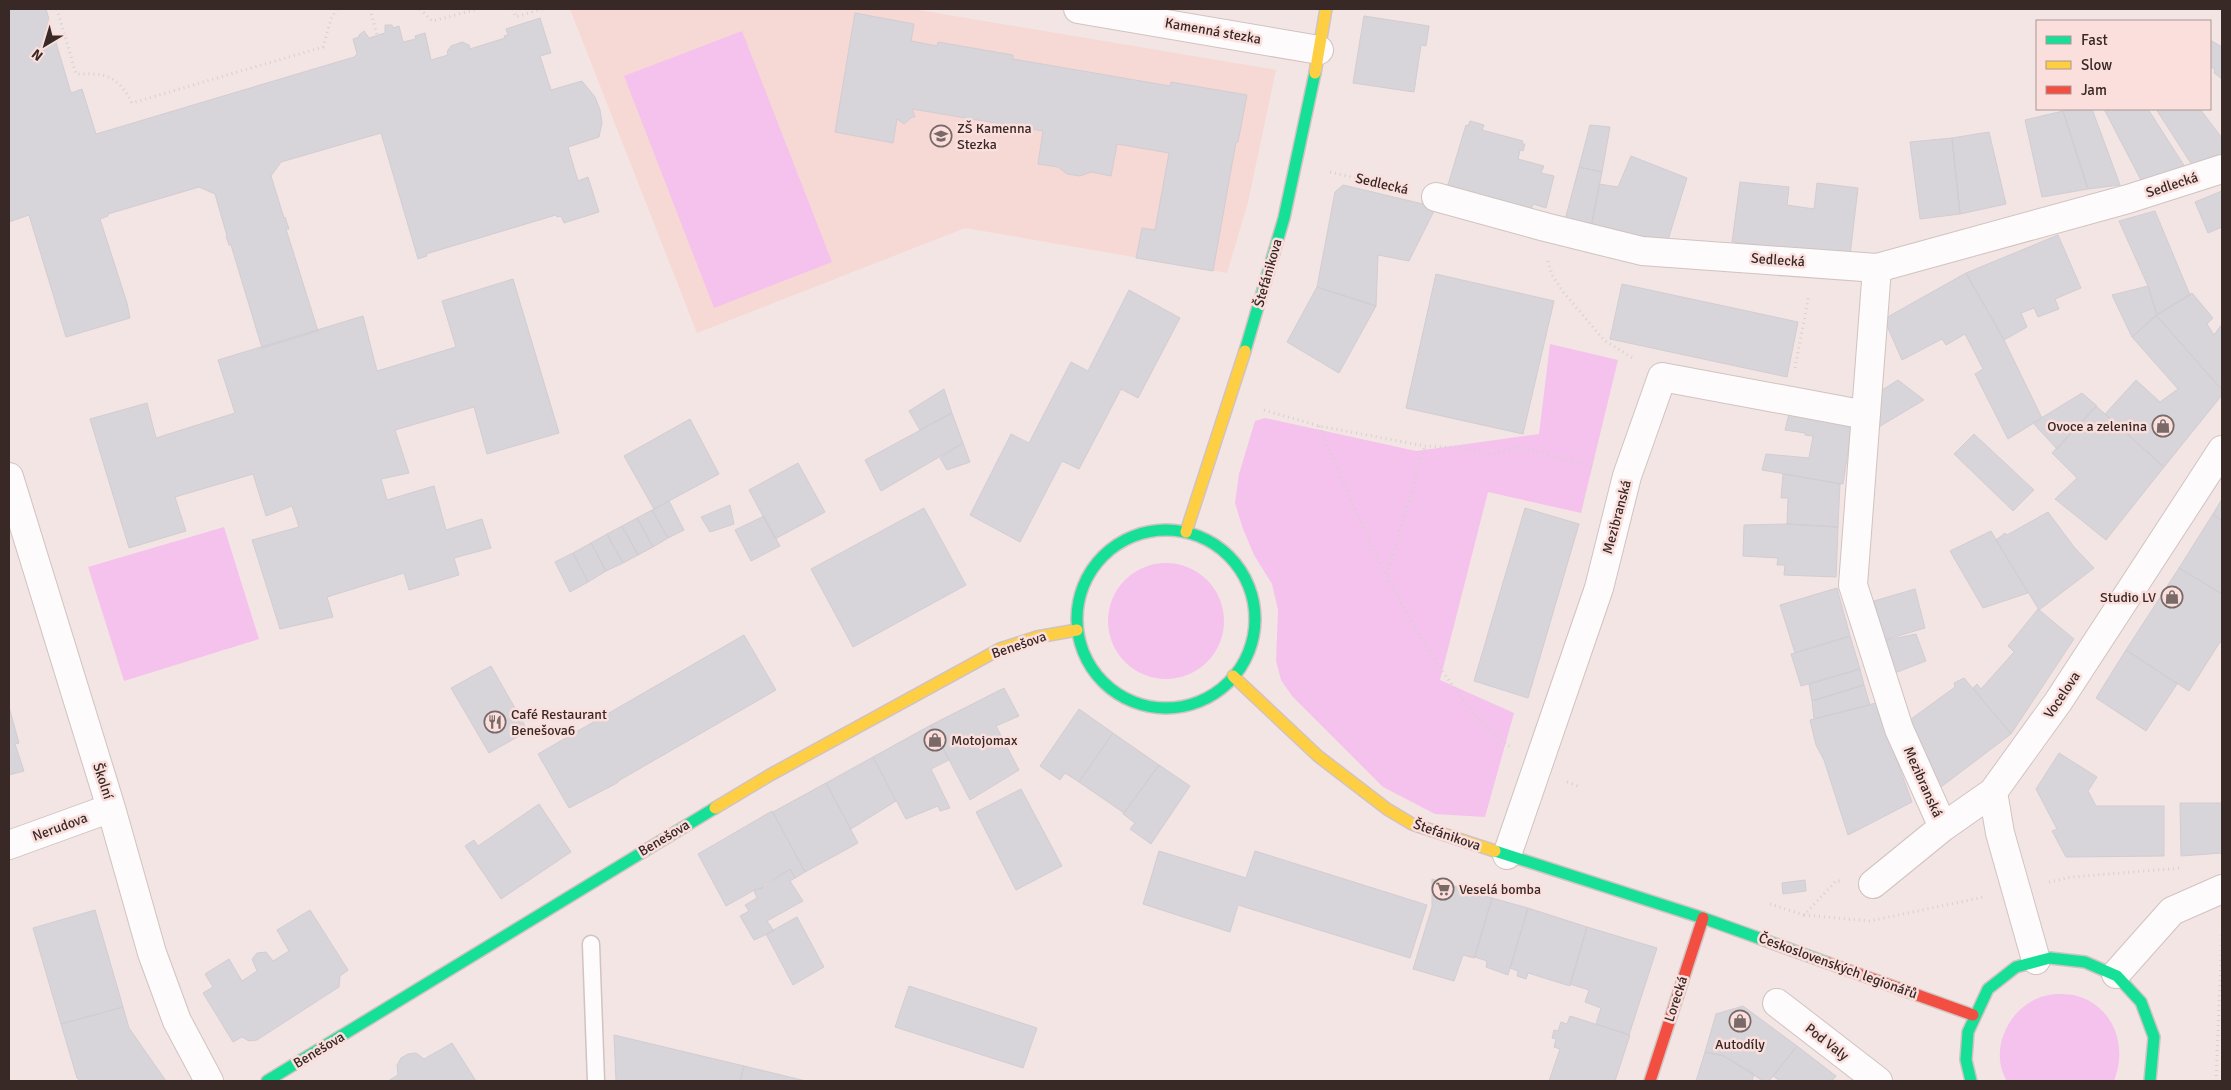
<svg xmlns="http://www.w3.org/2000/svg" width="2231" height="1090" font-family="Signika,sans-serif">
<rect width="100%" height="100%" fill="#f3e5e3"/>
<!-- built -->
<path fill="#f6d8d5" d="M570 9H913L1276 70 1248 202 1227 273 965 228 697 333Z"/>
<!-- green -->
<path fill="#f5c2ed" d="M742 31 832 262 714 308 624 76Z
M1550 344 1618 360 1581 513 1488 492 1440 680 1514 713 1485 817 1435 814 1383 787 1292 696 1281 680 1276 661 1278 610 1272 584 1254 555 1243 529 1235 503 1239 474 1255 421 1265 418 1416 451 1539 434Z
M224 527 259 639 124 681 88 567Z
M1108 621a58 58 0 1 1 116 0a58 58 0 1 1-116 0Z
M2055 994C2061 994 2068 994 2074 995 2114 1005 2128 1046 2114 1081H2007C1989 1052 2007 1012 2036 999 2042 996 2049 995 2055 994Z"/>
<!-- building -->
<path fill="#d7d4da" stroke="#d1cdd2" d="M9 9H46L71 93 82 89 96 134 354 57 357 54 353 39 359 37V35L364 31 369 38 385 33V25H392L393 28 399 26 403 42 416 39 415 36 425 33 431 60 448 55 447 52 451 46 462 42 469 45 470 49 505 38 504 36 508 35 506 29 540 18 551 53 540 56 551 90 582 81 595 97 600 110 602 123 599 137 568 147 578 181 588 177 599 212 564 223 561 216 557 217 556 215 426 254 427 256 418 259 381 133 281 162 271 176 284 218 285 217 289 229H286L318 331 262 348 231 245H229L226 236H227L215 194 199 187 108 214V216L100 219 127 303 130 318 66 337 29 215 9 222Z
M855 13 914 24 911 41 937 46 938 42 1013 55V59L1170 86 1171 82 1247 95 1238 142H1236L1213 271 1136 258 1142 228 1155 230 1169 153 1117 144 1111 176 1091 172 1080 176 1067 174 1058 167 1038 164 1043 131 912 109 915 117H912L904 124 897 119 893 143 835 132Z
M1364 16 1429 26 1426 46 1421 45 1414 92 1353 83Z
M2210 40 2222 47V79L2214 73 2215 70 2210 66Z
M2071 109H2092L2120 185 2088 189 2063 111Z
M2104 109H2148L2185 167 2142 182Z
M2156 109H2200L2222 138V156L2192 165Z
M2063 111 2088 189 2042 197 2025 120Z
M1470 121 1484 125 1482 130 1523 141 1522 144H1525L1523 151 1520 150 1518 159 1544 166 1541 173 1554 176 1546 208 1533 204 1531 211 1447 188 1466 125 1468 126Z
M1590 125 1610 127 1602 172 1579 167Z
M1989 132 2006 204 1960 214 1952 138Z
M1952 138 1960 214 1920 219 1910 142Z
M1631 156 1687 178 1668 240H1650L1591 228 1599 184 1618 187Z
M1579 167 1602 172 1591 228 1565 220Z
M1740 182 1789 187 1787 205 1814 209 1817 183 1858 188 1850 255 1732 242Z
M1343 185 1436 207 1409 261 1378 255 1376 306 1317 287 1335 192Z
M2222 191V227L2208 233 2195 202Z
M2155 211 2190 295 2157 315 2148 286 2119 221Z
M2058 235 2081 288 2055 299 2059 309 2038 317 2034 308 2021 313 2027 327 2004 340 1966 273Z
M1966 273 2004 340 2042 418 2008 439 1975 374 1983 369 1965 334 1946 345 1942 339 1902 360 1884 319Z
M1436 274 1554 301 1523 434 1406 408Z
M513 279 559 433 487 454 474 407 395 430 409 473 381 479 387 500 434 486 446 530 482 519 491 548 454 558 459 575 409 590 404 573 327 597 333 617 280 629 252 540 299 527 292 506 266 516 253 474 175 497 186 531 129 548 90 419 147 403 156 438 235 413 218 360 363 316 377 371 456 347 442 301Z
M1622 284 1798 322 1787 377 1610 339Z
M2148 286 2157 315 2132 337 2112 295Z
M1317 287 1376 306 1339 373 1287 342Z
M1129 290 1180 318 1138 398 1121 389 1079 469 1062 461 1020 542 970 515 1011 434 1029 443 1071 362 1088 371Z
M2192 293 2213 318 2207 324 2214 335 2222 324V390L2156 315Z
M2156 315 2222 390V395L2164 467 2105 414 2136 380 2160 402 2178 389 2132 337Z
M1898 380 1924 400 1877 428 1879 392Z
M944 389 952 413 920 430 909 411Z
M2082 393 2097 406 2057 449 2033 423Z
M2096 406 2164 467 2106 540 2055 499 2077 478 2052 453Z
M952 413 963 443 881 491 865 460Z
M1789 414 1852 425 1843 484 1762 470 1766 454 1809 458 1813 436 1805 435V433L1785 430Z
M690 419 719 474 654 509 624 456Z
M1974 434 2034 490 2013 511 1954 454Z
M963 443 970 462 947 470 940 458Z
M798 463 825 512 775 539 749 490Z
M1783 474 1840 484 1838 527 1787 524 1788 498H1781Z
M2222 499V521L2213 514Z
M669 501 684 530 668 538 652 510Z
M730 505 734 524 710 532 701 517Z
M924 508 966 585 853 647 811 569Z
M1525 508 1579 524 1528 698 1474 681Z
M652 510 668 538 653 547 637 518Z
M2048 512 2074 547 2094 568 2039 610 1996 540 2005 533 2007 535Z
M2213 514 2222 521V594L2179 568Z
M764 516 780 546 751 561 735 530Z
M637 518 653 547 638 555 622 526Z
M1787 524 1838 527 1836 577 1784 575 1785 565H1777L1778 558 1743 556 1744 525Z
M622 526 638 555 623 563 607 534Z
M1991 531 2028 593 1983 608 1950 551Z
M607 534 623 563 606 571 591 543Z
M591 543 606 571 588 582 573 553Z
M573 553 588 582 570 592 555 562Z
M2179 568 2222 594V644L2220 642 2189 691 2126 650Z
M1837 588 1850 636 1795 653 1780 605Z
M1915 589 1925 628 1884 640 1874 601Z
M2038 609 2074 639 2011 734 1973 688 1977 684 1981 689 2014 652 2008 646Z
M1916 634 1926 661 1892 674 1882 641Z
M744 635 776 690 620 780 617 783 569 808 538 754Z
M1850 636 1860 669 1801 686 1791 654Z
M2126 650 2177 684 2146 731 2096 698Z
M491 666 528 731 489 753 451 688Z
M1860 669 1864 685 1812 701 1809 684Z
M1964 678 2011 734 1941 787 1920 751 1907 722 1955 687 1954 683Z
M1864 685 1870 705 1814 719 1812 701Z
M1004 688 1019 716 996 726 1019 770 970 800 931 725Z
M1876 703 1912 802 1848 835 1824 760 1816 745 1810 720Z
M9 707 19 743 15 744 24 771 9 775Z
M1079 709 1113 733 1079 782 1065 773 1060 780 1040 766Z
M931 725 949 760 931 769 950 808 940 811 938 806 906 819 873 757Z
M1113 733 1159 765 1124 813 1079 782Z
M2059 753 2097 777 2088 791 2096 806H2164V856L2066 857 2052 831 2057 829 2036 789Z
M873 757 896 801 851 829 826 783Z
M1159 765 1190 786 1151 844 1130 829 1135 823 1123 814Z
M826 783 858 843 805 872 773 812Z
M1021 789 1062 866 1016 890 976 812Z
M2180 803H2222V853L2181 856Z
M539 804 571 852 501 899 465 846 474 840 478 846Z
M772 811 805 872 795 878 790 869 764 885 761 889 758 888 726 906 698 854Z
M1159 851 1246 878 1255 851 1427 905 1410 958 1238 905 1230 932 1143 904Z
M790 869 795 878 790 881 803 901 767 921 774 931 754 940 740 916 749 911 745 905 757 898 754 891 764 887Z
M1432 879 1492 898 1474 958 1463 955 1454 981 1413 969 1432 907Z
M1805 880 1806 891 1783 894 1782 883Z
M1492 898 1528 908 1508 975 1486 967 1487 961 1475 957Z
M1528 908 1587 927 1570 986 1528 973 1526 979 1517 976 1518 971 1510 968Z
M95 910 123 1007 61 1024 33 928Z
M310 910 348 970 340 976 339 987 257 1040 249 1041 242 1037 233 1042 203 993 213 987 205 974 229 959 242 981 257 971 252 959 257 953 266 952 273 961 289 951 277 930Z
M797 917 824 967 793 985 766 934Z
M1587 927 1657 948 1629 1035 1596 1024 1601 1008 1585 1002 1589 990 1570 984Z
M909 986 1037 1028 1023 1068 895 1027Z
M1743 1006 1797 1046 1769 1081H1763L1724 1056 1705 1052 1716 1014Z
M123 1007 129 1028 166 1081H81L77 1078 61 1024Z
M1570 1016 1630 1035 1615 1081H1549L1560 1049 1554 1047 1556 1039 1552 1038 1554 1030 1558 1031 1561 1022 1567 1024Z
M614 1035 744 1066 740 1081H616Z
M452 1043 476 1081H388L398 1075 397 1065 401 1058 408 1054 416 1053 424 1059Z
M1797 1046 1836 1076 1832 1081H1780L1773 1076Z
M1705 1052 1724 1056 1754 1074 1752 1081H1754H1696Z
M744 1066 806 1081H740Z"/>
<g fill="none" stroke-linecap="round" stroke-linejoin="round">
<!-- lane casing -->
<g stroke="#d1c3c1" stroke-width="19">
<path id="lane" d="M591 944 596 1081"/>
</g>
<!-- street casing -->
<g stroke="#d1c3c1" stroke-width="30">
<path id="street" d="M1078 9 1319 50
M1436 197 1545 227 1642 251 1877 268 2128 199 2222 169
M1877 268 1853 585 1899 729 1943 827
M9 477 111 808 152 953 177 1021 209 1081
M1993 792 2000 833 2036 960
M9 845 111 808
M1507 855 1599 588 1627 476 1662 377 1866 415
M1873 884 1943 827 1993 792 2058 702 2222 450
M2116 974 2172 911 2222 889
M1777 1003 1878 1081"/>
</g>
<!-- fast casing -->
<g stroke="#d1c3c1" stroke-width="14">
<path id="fast" d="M1245 351 1284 218 1315 73
M1077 619a89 89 0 1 1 178 0a89 89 0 1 1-178 0Z
M1495 851 1703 918 1828 963
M267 1081 715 808
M1971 1081 1966 1060 1968 1032 1988 989 2016 967 2050 958 2085 962 2117 976 2141 1002 2154 1037 2150 1081"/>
</g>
<!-- slow casing -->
<g stroke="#d1c3c1" stroke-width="14">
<path id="slow" d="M1315 73 1326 9
M1186 532 1245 351
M1233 676 1318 756 1387 809 1412 824 1495 851
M715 808 770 775 1000 649 1037 637 1077 630"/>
</g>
<!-- jam casing -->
<g stroke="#d1c3c1" stroke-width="14">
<path id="jam" d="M1828 963 1973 1015
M1650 1081 1703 918"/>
</g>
<!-- path -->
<path stroke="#d5d1cf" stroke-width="3" stroke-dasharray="1 4" stroke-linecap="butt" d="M57 9 76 74C107 73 117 75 132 103L323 47 331 19 337 9
M370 9 377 35
M420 9 432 21 478 9
M513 9 516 17 542 9
M1330 172 1406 190
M1548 261 1552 275 1564 293 1604 340 1634 359
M1795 368 1809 295
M1264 410 1319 426 1425 446 1470 448 1492 454 1519 447 1595 468
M1319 426C1363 528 1405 629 1476 716 1486 727 1499 737 1510 747
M1387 574 1425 446
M1567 782 1578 786
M2049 882 2072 877 2182 868
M1770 904 1804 915 1836 881H1840
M1804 915 1870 921 1984 897
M2216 1081 2222 933"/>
<!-- lane -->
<use href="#lane" stroke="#fdfbfb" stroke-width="16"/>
<!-- street -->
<use href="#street" stroke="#fdfbfb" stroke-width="28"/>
<!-- fast -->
<use href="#fast" stroke="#16e098" stroke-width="11"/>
<!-- slow -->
<use href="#slow" stroke="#ffcf43" stroke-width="11"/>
<!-- jam -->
<use href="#jam" stroke="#f24e42" stroke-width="11"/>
</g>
<!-- icons -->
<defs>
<g id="school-ring" transform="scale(1.125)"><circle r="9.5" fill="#fadfdc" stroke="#796a68" stroke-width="1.5"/><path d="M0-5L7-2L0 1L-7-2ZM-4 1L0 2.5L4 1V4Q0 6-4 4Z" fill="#796a68"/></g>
<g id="shop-ring" transform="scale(1.125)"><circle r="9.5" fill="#fadfdc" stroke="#796a68" stroke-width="1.5"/><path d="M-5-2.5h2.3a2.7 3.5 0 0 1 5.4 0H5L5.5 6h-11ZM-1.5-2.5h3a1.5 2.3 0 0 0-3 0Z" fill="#796a68"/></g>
<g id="restaurant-ring" transform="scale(1.125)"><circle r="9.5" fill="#fadfdc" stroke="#796a68" stroke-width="1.5"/><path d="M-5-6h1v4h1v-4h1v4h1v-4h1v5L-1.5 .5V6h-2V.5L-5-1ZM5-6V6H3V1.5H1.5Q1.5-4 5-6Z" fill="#796a68"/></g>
<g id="supermarket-ring" transform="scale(1.125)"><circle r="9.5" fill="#fadfdc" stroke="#796a68" stroke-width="1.5"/><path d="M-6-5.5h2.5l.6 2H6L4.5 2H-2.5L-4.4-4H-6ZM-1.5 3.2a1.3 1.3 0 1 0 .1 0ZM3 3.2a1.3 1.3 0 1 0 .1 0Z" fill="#796a68"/></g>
</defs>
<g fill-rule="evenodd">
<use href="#school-ring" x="941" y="136"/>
<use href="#shop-ring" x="2163" y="426"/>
<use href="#shop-ring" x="2172" y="597"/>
<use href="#restaurant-ring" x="495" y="722"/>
<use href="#shop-ring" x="935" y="740"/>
<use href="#supermarket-ring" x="1443" y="889"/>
<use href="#shop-ring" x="1740" y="1021"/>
</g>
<g text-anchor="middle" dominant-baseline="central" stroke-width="5" stroke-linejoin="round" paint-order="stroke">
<!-- street labels -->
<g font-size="14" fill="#382826" stroke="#fadfdc">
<text transform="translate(1213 31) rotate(10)">Kamenná stezka</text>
<text transform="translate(1382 184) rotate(13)">Sedlecká</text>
<text transform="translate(2172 185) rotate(-18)">Sedlecká</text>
<text transform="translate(1778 260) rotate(4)">Sedlecká</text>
<text transform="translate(1268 273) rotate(-74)">Štefánikova</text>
<text transform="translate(1617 517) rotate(-75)">Mezibranská</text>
<text transform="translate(1019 645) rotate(-19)">Benešova</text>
<text transform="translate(2062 695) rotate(-56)">Vocelova</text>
<text transform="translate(103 781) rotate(72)">Školní</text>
<text transform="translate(1923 782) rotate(66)">Mezibranská</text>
<text transform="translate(60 827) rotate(-20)">Nerudova</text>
<text transform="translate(1447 835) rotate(19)">Štefánikova</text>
<text transform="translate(664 838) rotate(-31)">Benešova</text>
<text transform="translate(1838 966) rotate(20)">Československých legionářů</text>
<text transform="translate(1676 999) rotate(-72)">Lorecká</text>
<text transform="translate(1827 1042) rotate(38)">Pod Valy</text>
<text transform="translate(319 1050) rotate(-31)">Benešova</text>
</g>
<!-- poi labels -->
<g font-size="14" fill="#382826" stroke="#fadfdc" text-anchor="start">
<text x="957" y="128">ZŠ Kamenna<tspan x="957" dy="16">Stezka</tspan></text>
<text x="2147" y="426" text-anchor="end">Ovoce a zelenina</text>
<text x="2156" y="597" text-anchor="end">Studio LV</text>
<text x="511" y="714">Café Restaurant<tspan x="511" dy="16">Benešova6</tspan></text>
<text x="951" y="740">Motojomax</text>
<text x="1459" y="889">Veselá bomba</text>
<text x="1740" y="1044" text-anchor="middle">Autodíly</text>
</g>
</g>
<!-- border -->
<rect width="2231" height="1090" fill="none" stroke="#382826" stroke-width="20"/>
<!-- legend -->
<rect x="2036" y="20" width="175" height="90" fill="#fadfdc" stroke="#ac9693"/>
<rect x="2046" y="36" width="25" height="8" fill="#16e098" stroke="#ac9693"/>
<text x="2081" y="45" font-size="15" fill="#382826">Fast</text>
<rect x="2046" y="61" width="25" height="8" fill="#ffcf43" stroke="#ac9693"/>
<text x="2081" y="70" font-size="15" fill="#382826">Slow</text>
<rect x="2046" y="86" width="25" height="8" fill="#f24e42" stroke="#ac9693"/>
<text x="2081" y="95" font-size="15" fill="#382826">Jam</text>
<!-- north arrow -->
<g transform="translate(45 45) rotate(218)" stroke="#fadfdc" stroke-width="4" paint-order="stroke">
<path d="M0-4L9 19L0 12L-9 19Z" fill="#382826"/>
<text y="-8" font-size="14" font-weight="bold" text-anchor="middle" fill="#382826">N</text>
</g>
</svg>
